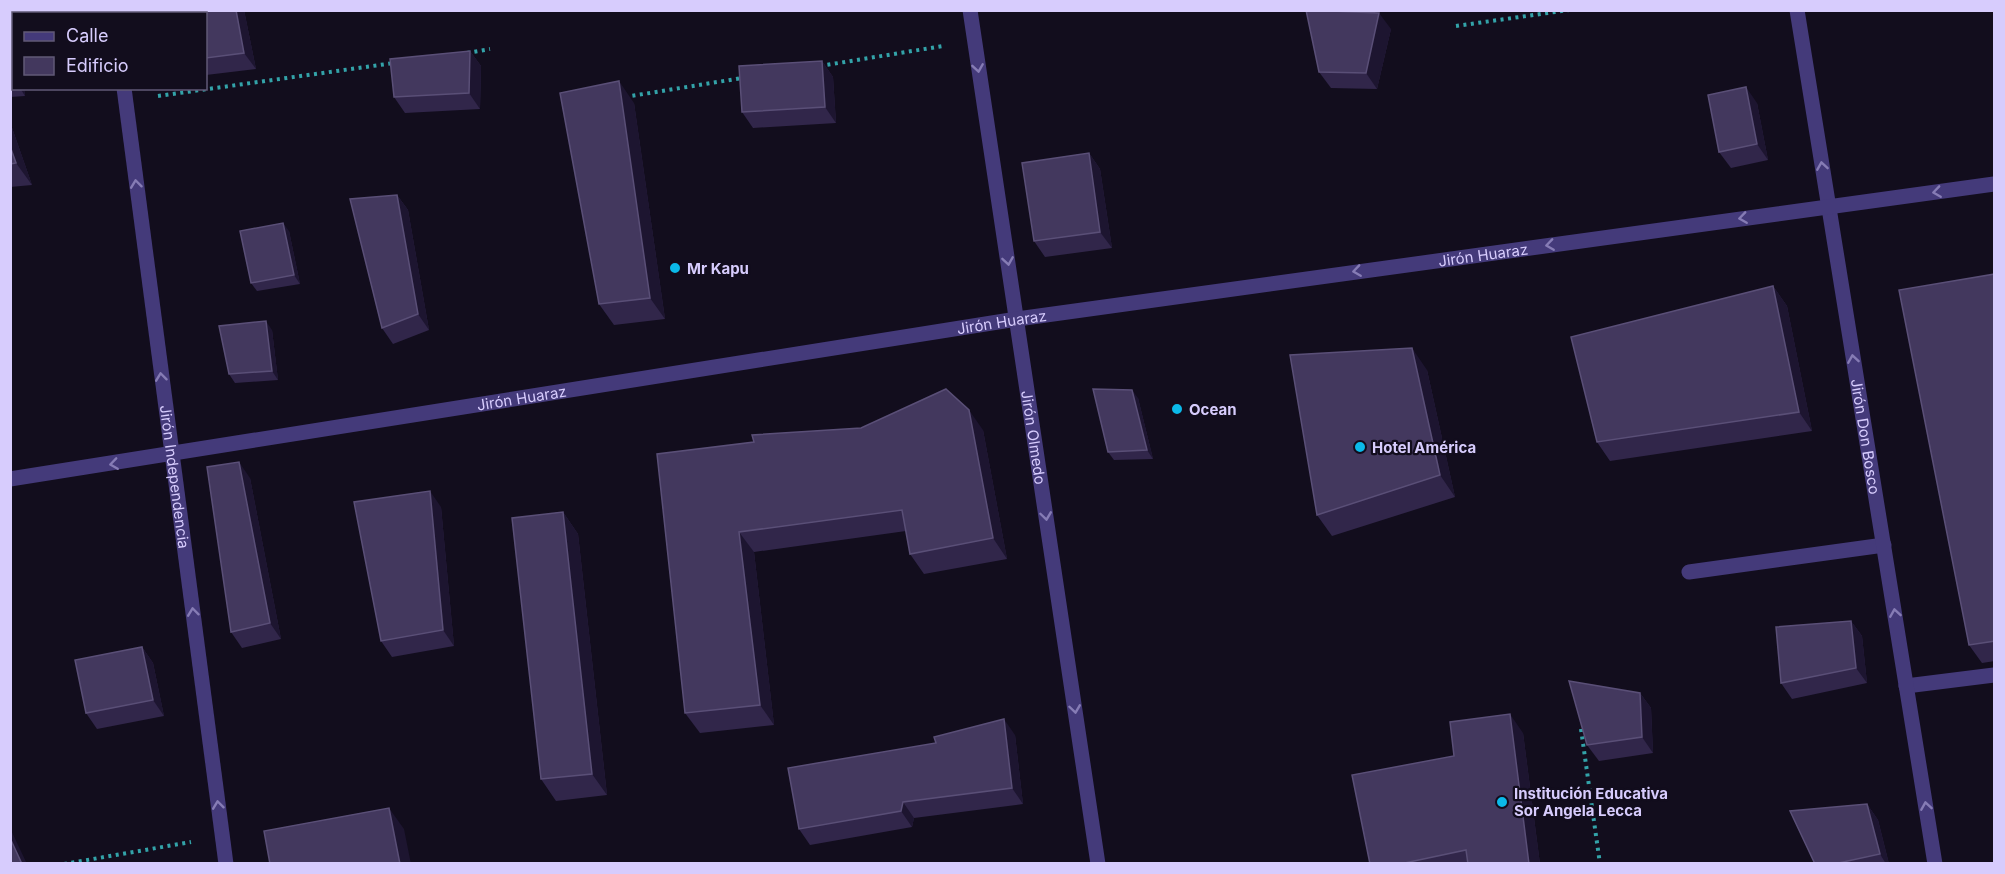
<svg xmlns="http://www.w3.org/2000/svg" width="2005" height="874" font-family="Inter,sans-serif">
<rect width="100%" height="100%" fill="#120d1d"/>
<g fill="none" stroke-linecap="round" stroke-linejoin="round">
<!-- path -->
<path stroke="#33a3a9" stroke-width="4" stroke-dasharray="3 4.5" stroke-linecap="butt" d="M1456 26 1569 10
M467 53 490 49
M820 66 943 46
M158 96 394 63
M625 97 742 78
M1581 729 1600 864
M64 864 191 842"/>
<!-- service -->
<path stroke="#443a7a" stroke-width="15" d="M1689 572 1884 545
M1906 686 1994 675"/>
<!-- minor -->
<g stroke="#443a7a" stroke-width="15">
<path d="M114 10V14"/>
<path id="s1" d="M970 10 1098 864"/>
<path id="s2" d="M1797 10 1935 864"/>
<path id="s3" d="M124 88 226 864"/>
<path id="s4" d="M10 479 1017 319 1994 184"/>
</g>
</g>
<!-- wall -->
<path fill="#31264a" d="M244 10 256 69 206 75V14Z
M10 23 14 28V88H24L25 96 10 97Z
M1391 29 1377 89 1331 88 1319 72Z
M470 51 481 66 480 109 405 113 394 97Z
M822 61 833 77 836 123 753 128 742 112Z
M634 103 665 319 614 325 599 304Z
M1757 103 1768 160 1731 168 1719 152Z
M10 122 32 185 10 187Z
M1089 153 1100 169 1112 248 1045 257 1034 241Z
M397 195 408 210 429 330 393 344 382 328Z
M289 231 300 284 257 291 251 283Z
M1995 274V661L1982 663 1969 645Z
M1773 286 1787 306 1812 431 1610 461 1597 442Z
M272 330 278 380 235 383 229 374Z
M1427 370 1455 497 1332 536 1317 515Z
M1138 398 1153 459 1114 460 1108 452Z
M983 430 1007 559 924 574 910 554 906 531 754 552 774 725 700 733 685 713 657 454Z
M250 478 281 639 242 648 231 632Z
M441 507 454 646 392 657 381 641Z
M563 512 578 534 607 795 556 801 541 779Z
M1851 621 1862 636 1867 683 1792 699 1781 683Z
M142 647 153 663 164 716 97 729 86 713Z
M1640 693 1651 708 1653 753 1599 761 1587 745Z
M1523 733 1540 864H1370L1454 756Z
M1015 735 1023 804 914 818 912 827 810 845 799 829Z
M1867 804 1878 820 1889 864H1815Z"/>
<!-- shaded-wall -->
<path fill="#1d1530" d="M236 10H244L256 69 244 53Z
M1379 13 1391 29 1377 89 1366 73Z
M10 23 14 28V80L10 75Z
M470 51 481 66 480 109 469 93Z
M822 61 833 77 836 123 825 107Z
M619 81 634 103 665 319 650 298Z
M1746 87 1757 103 1768 160 1757 144Z
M20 88H24L25 96Z
M10 122 32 185 16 163 10 146Z
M1089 153 1100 169 1112 248 1100 232Z
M397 195 408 210 429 330 418 314Z
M283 223 289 231 300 284 294 275Z
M1773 286 1787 306 1812 431 1799 412Z
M266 321 272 330 278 380 272 371Z
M1412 348 1427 370 1455 497 1440 475Z
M1132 390 1138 398 1153 459 1147 450Z
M969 410 983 430 1007 559 993 538Z
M239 462 250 478 281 639 270 623Z
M430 491 441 507 454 646 443 630Z
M563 512 578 534 607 795 592 774Z
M739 532 754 552 774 725 760 705Z
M1851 621 1862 636 1867 683 1856 668Z
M142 647 153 663 164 716 153 700Z
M1640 693 1651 708 1653 753 1642 737Z
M1510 714 1523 733 1540 864H1529Z
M1004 719 1015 735 1023 804 1012 788Z
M903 802 914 818 912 827 901 811Z
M1867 804 1878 820 1889 864H1886L1880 854Z
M389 808 404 829 411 864H400Z
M10 828 27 864H22L10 838Z"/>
<!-- building -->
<path fill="#43385e" stroke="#5a4f77" stroke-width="1.5" d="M181 10H236L244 53 206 58V14H182Z
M1306 10 1379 13 1366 73 1319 72Z
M470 51 469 93 394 97 390 59Z
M822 61 825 107 742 112 739 66Z
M619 81 650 298 599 304 560 93Z
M1746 87 1757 144 1719 152 1708 95Z
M10 146 16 163 10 164Z
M1089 153 1100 232 1034 241 1022 163Z
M397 195 418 314 382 328 350 199Z
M283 223 294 275 251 283 240 231Z
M1995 274V641L1969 645 1899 290Z
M1773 286 1799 412 1597 442 1571 337Z
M266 321 272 371 229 374 219 326Z
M1412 348 1440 475 1317 515 1290 355Z
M946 389 969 410 993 538 910 554 902 510 739 532 760 705 685 713 657 454 754 442 752 435 861 428Z
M1093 389 1132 390 1147 450 1108 452Z
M239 462 270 623 231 632 207 467Z
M430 491 443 630 381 641 354 502Z
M563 512 592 774 541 779 512 518Z
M1851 621 1856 668 1781 683 1776 627Z
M142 647 153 700 86 713 75 660Z
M1569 681 1640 693 1642 737 1587 745Z
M1510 714 1529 864H1468L1466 850 1400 864H1370L1352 775 1454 756 1450 722Z
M1004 719 1012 788 903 802 901 811 799 829 788 768 936 743 934 737Z
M1867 804 1880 854 1834 864H1815L1790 811Z
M389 808 400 864H270L264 831Z
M10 838 22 864H10Z"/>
<!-- one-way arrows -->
<defs><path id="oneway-chevron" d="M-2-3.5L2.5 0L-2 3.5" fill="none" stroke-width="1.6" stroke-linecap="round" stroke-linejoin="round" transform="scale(1.5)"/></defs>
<g stroke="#867cb5">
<use href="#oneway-chevron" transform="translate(978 68) rotate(81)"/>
<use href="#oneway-chevron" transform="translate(1822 166) rotate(-99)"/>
<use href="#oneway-chevron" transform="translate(136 184) rotate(-97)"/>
<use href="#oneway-chevron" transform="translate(1937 192) rotate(172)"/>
<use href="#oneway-chevron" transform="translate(1743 218) rotate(172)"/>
<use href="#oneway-chevron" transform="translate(1550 245) rotate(172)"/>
<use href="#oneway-chevron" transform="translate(1008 261) rotate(81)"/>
<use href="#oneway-chevron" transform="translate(1357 271) rotate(172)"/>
<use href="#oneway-chevron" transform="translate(1853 359) rotate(-99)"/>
<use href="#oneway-chevron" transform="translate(161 377) rotate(-97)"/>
<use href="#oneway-chevron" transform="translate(114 464) rotate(172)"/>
<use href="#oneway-chevron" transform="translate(1046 516) rotate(82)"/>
<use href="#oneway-chevron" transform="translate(193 612) rotate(-97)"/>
<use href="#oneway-chevron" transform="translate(1895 613) rotate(-99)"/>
<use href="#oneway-chevron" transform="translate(1075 709) rotate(82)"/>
<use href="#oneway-chevron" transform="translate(218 805) rotate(-97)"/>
<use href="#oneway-chevron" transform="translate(1926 806) rotate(-99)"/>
</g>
<!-- markers -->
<g fill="#0bb9e9" stroke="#120d1d" stroke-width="2">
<circle cx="675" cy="268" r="6"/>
<circle cx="1177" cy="409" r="6"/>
<circle cx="1360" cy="447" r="6"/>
<circle cx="1502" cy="802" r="6"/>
</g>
<g text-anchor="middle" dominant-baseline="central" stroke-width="4.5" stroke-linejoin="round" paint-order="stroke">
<!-- street labels -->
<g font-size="15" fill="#d7ccfd" stroke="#120d1d">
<text stroke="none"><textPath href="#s4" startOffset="1490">Jirón Huaraz</textPath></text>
<text stroke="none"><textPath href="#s4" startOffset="1004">Jirón Huaraz</textPath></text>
<text stroke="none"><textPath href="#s4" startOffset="518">Jirón Huaraz</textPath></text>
<text stroke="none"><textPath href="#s1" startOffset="432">Jirón Olmedo</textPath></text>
<text stroke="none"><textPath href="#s2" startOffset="432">Jirón Don Bosco</textPath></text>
<text stroke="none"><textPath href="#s3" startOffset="392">Jirón Independencia</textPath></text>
</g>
<!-- poi labels -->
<g font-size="15" font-weight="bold" fill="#d7ccfd" stroke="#120d1d" text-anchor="start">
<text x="687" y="268">Mr Kapu</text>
<text x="1189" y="409">Ocean</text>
<text x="1372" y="447">Hotel América</text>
<text x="1514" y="793">Institución Educativa<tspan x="1514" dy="17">Sor Angela Lecca</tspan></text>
</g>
</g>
<!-- border -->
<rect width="2005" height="874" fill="none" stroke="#d7ccfd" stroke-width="24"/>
<!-- legend -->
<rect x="12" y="12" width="195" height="78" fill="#120d1d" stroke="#615977" stroke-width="1.5"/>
<rect x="24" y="32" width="30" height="9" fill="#443a7a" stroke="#615977" stroke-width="1.5"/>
<text x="66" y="42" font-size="18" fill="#d7ccfd">Calle</text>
<rect x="24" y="57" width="30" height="18" fill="#43385e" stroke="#615977" stroke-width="1.5"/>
<text x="66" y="72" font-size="18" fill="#d7ccfd">Edificio</text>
</svg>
